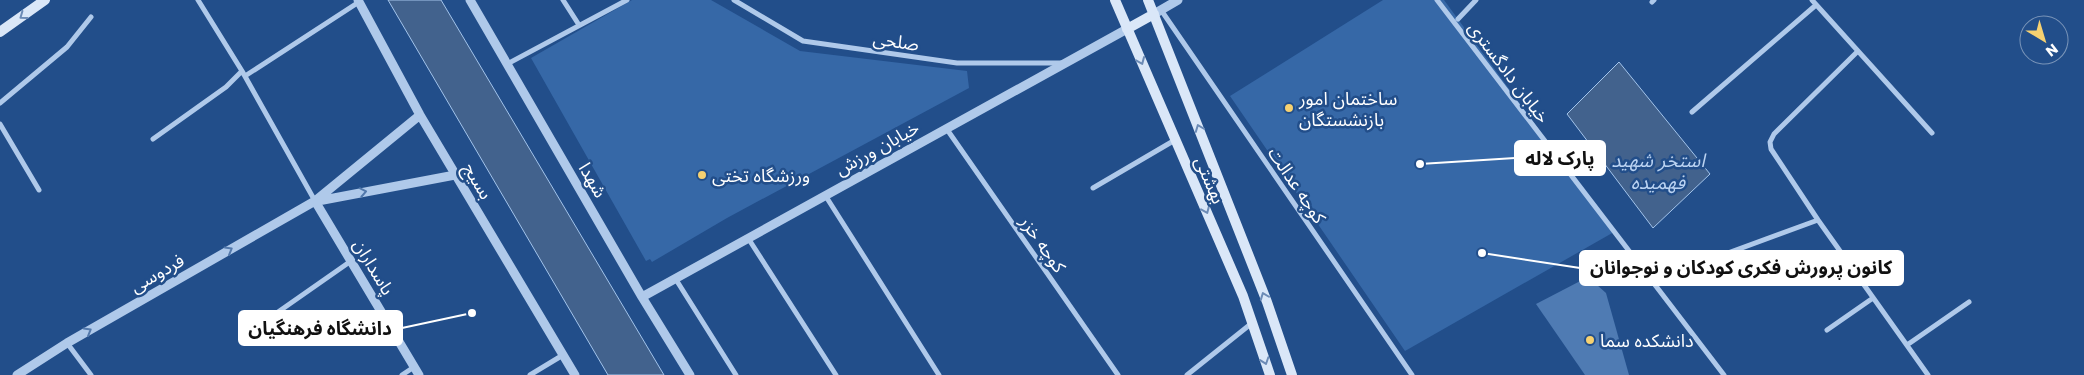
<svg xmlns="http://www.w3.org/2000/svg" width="2084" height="375" font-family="Poppins,'Noto Sans Arabic',sans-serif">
<rect width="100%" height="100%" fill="#224e8a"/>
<!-- green -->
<path fill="#3668a7" d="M632 0H711L800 51 967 71 969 88 727 218 652 262 650 259 646 261 531 58Z
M1383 0H1444L1614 232 1405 351 1230 96Z"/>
<!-- water -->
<path fill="#42628d" stroke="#a3c4eb" d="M388 0H441L664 375H608Z
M1619 62 1710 174 1653 228 1567 114Z"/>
<!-- building -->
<path fill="#4f7bb3" d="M1588 277 1606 293 1629 375H1585L1536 304Z"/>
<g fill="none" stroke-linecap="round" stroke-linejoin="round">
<!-- minor -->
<path stroke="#afc9ea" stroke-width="5" d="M198 0 242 71 315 201
M563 0 579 25
M734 0 803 41 957 63H1062
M1437 0 1724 375
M1812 0 1932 133
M1652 2 1654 0
M1161 10 1412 375
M1458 19 1476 0
M1857 52 1774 134 1770 142 1771 149 1818 220 1928 375
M507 64 627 0
M245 76 359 2
M0 103 67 47 91 17
M1692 112 1816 5
M0 124 39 190
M946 128 1118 375
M153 139 226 87 242 71
M1093 188 1175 140
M825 195 939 375
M748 238 836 375
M1709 260 1818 220
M675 278 736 375
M258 326 351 261
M1827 330 1873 298
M67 343 91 375
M1907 345 1969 302
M402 375 414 367
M530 375 563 355
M1187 375 1252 323"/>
<!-- tertiary -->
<path stroke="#afc9ea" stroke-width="9" d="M358 0 420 115 575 375
M470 0 642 297 690 375
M1154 14 1178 0
M315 201 419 375
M318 201 455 175
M642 297 1127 29
M17 375 67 343 315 201 420 115"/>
<!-- secondary -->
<path stroke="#dae7f8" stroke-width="10" d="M1115 0 1243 296 1270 375
M1148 0 1267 302 1292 375
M1127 29 1154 14
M0 32 45 0"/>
</g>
<!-- one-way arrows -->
<defs><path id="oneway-chevron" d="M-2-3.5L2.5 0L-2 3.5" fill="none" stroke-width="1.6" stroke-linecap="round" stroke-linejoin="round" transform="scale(1.25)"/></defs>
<g stroke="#6c8bb6">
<use href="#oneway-chevron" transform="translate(23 16) rotate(144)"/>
<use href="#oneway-chevron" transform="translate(1141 61) rotate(67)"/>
<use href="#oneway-chevron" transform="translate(1199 128) rotate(-111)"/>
<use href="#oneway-chevron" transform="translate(1206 210) rotate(67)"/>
<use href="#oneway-chevron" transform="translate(1264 296) rotate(-111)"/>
<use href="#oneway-chevron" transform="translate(1265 361) rotate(71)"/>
</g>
<g stroke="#5379ac">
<use href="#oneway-chevron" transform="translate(363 192) rotate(-11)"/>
<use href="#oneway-chevron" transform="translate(229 250) rotate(-30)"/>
<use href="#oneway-chevron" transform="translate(88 331) rotate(-30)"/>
</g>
<!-- markers -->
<g fill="#f6d171" stroke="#224e8a" stroke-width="2">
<circle cx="1289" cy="108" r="5"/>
<circle cx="702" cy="175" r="5"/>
<circle cx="1590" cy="340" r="5"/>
</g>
<g text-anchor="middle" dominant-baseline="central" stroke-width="5" stroke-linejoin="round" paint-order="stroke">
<!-- street labels -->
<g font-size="18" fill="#fff" stroke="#224e8a">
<text transform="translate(896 41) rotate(8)">صلحی</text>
<text transform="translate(1509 72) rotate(53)">خیابان دادگستری</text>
<text transform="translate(877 148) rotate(-29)">خیابان ورزش</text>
<text transform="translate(593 180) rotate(60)">شهدا</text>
<text transform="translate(1210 180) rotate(67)">بهشتی</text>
<text transform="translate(478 181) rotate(59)">بسیج</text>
<text transform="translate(1297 185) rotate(56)">کوچه عدالت</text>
<text transform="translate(1043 244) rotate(55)">کوچه خزر</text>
<text transform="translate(374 267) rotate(59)">پاسداران</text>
<text transform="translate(157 273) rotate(-30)">فردوسی</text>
</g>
<!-- poi labels -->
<g font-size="18" fill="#fff" stroke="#224e8a" text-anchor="start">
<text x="1299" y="98">ساختمان امور<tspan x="1299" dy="21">بازنشستگان</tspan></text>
<text x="712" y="175">ورزشگاه تختی</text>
<text x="1600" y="340">دانشکده سما</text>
</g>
<!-- water labels -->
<g font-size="19" font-style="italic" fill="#bbd3f2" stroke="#224e8a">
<text x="1658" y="160">استخر شهید<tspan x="1658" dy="22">فهمیده</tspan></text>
</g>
</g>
<!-- callouts -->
<path fill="none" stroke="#fff" stroke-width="2" d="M1420 164L1515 158M1482 253L1580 268M472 313L402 328"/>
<g fill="#fff" stroke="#224e8a" stroke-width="2">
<circle cx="1420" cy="164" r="5"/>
<circle cx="1482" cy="253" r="5"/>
<circle cx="472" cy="313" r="5"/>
</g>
<g fill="#fff" stroke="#fff" stroke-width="2">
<rect x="1515" y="141" width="90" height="34" rx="5"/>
<rect x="1580" y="251" width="323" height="34" rx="5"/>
<rect x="239" y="311" width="163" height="34" rx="5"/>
</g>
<g font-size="19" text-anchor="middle" font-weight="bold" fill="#111">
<text x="1560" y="165">پارک لاله</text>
<text x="1741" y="274">کانون پرورش فکری کودکان و نوجوانان</text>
<text x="320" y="335">دانشگاه فرهنگیان</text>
</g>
<!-- north arrow -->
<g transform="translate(2044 40) rotate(142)"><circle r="24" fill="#224e8a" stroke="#7a95b9"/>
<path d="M0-4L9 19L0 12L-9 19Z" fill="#f6d171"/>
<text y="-8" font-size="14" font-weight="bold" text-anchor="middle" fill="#ffffff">N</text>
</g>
</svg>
